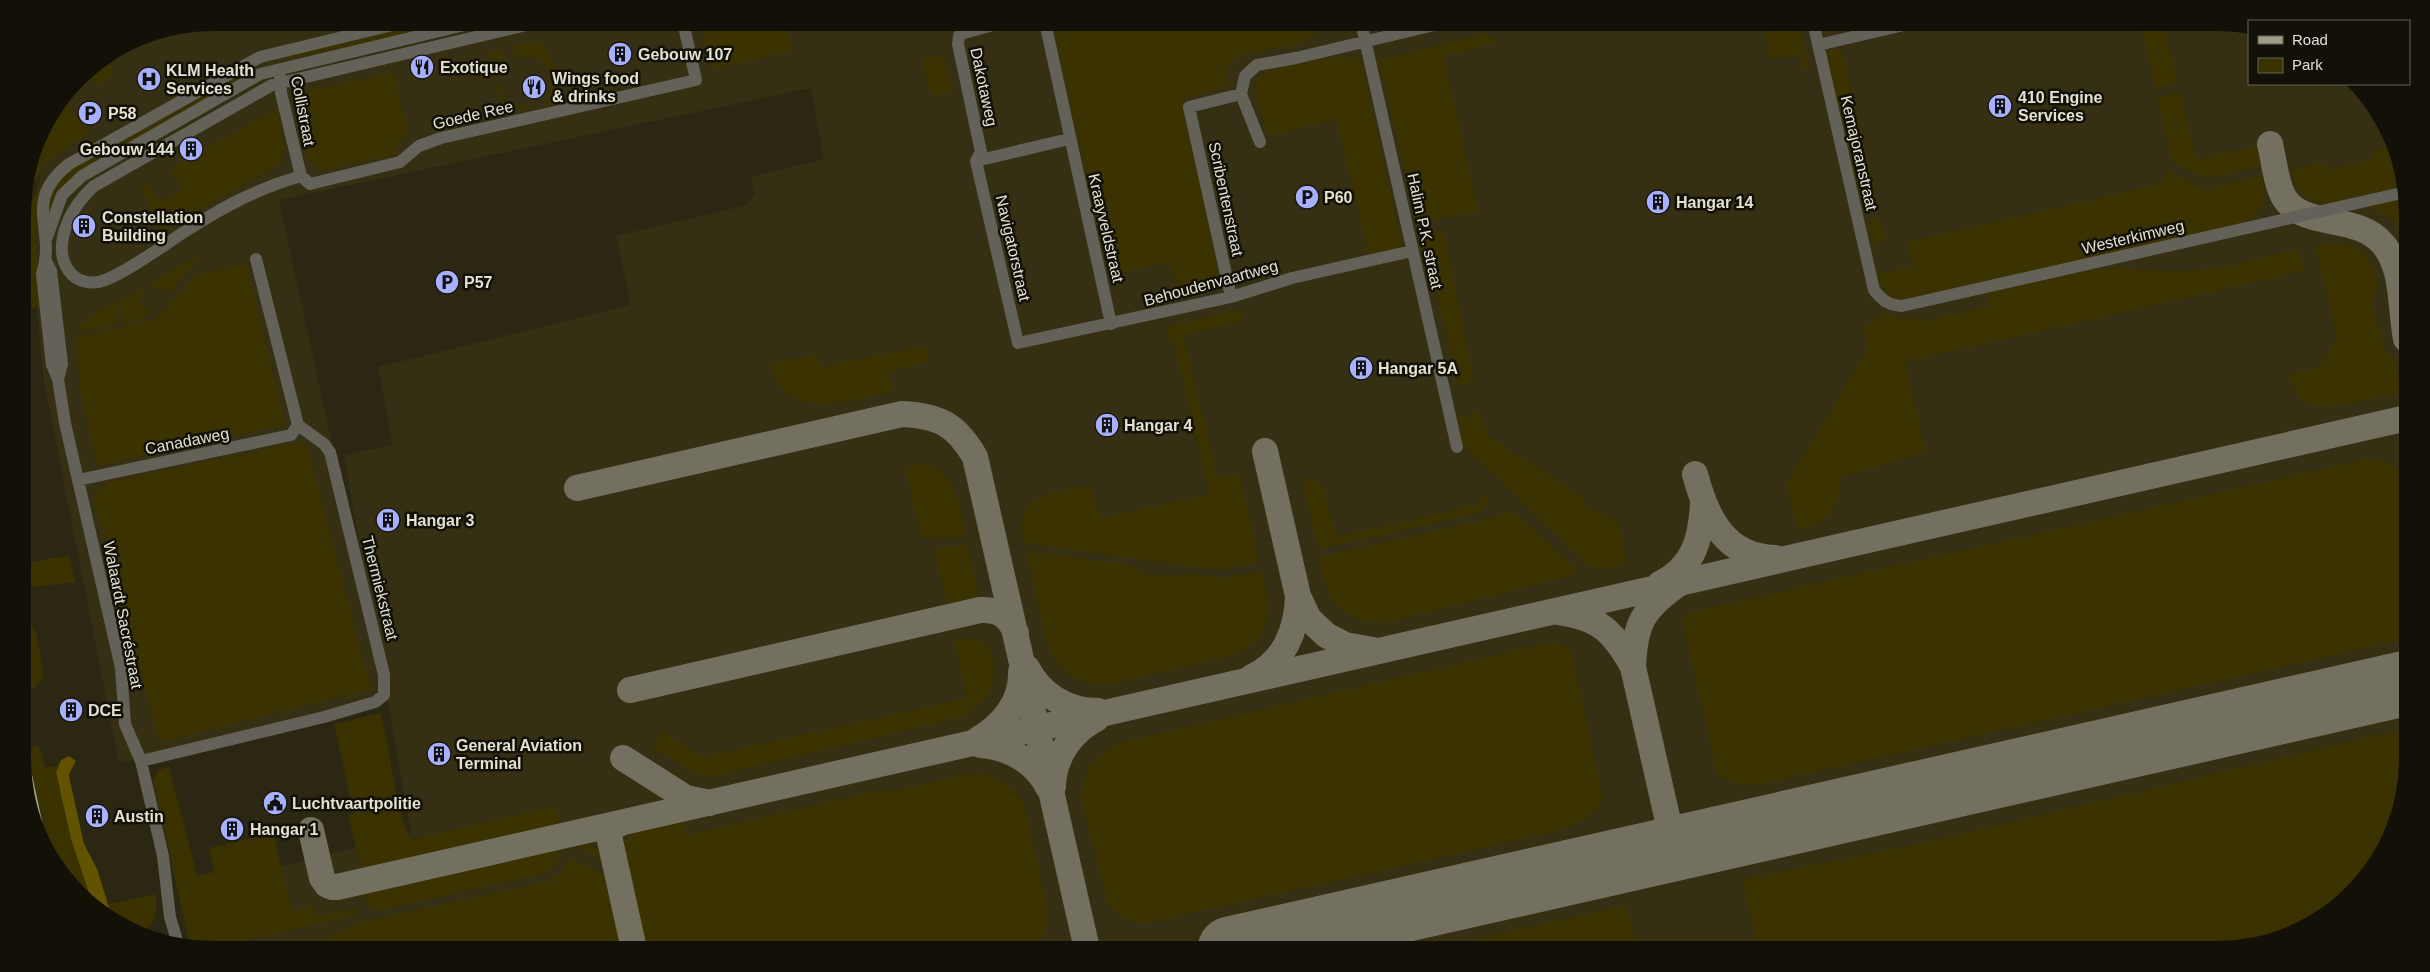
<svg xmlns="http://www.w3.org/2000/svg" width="2430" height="972" font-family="Arial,sans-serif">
<rect width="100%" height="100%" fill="#2b2713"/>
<!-- built -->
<path fill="#352f13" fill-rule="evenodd" d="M2217 22 2249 28V84H2356L2393 140 2406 188 2407 759 2397 820 2368 875 2333 910 2278 939 2229 949H218L205 886 411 833 387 697 119 763 44 382 29 225 40 177 33 163 42 129 87 70 140 37 213 23ZM811 88 824 159 751 177 755 194 747 205 616 236 631 305 378 367 393 445 344 455 383 680 279 200Z"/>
<!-- green -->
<path fill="#3b3202" d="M426 23H456L288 59 289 54Z
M701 23H785L792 52 712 69Z
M1054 23H1335L1298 45 1240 55 1226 69 1229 85 1184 99 1220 282 1178 292 1170 262 1112 275 1076 136Z
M1762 23H1799L1809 69 1803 70 1800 54 1771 59Z
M2141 23H2164L2177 82 2155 89Z
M1487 33 1497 43 1444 56 1478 212 1418 222 1383 81 1375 61Z
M155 34 110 59 114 76 99 85 88 77 78 82C93 62 130 39 155 34Z
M526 43H541L551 58 558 75 549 77 543 60 529 57H515L511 46Z
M500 48 504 57 499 60 498 76 494 79 491 71 490 52Z
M1826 50H1842L1879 210 1863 214Z
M944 54 952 92 931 96 922 59Z
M1346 57 1361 60 1403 248 1369 256 1336 119 1268 136 1258 101 1255 80C1277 60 1318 59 1346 57Z
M249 69 251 73 123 146 120 143Z
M393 72 409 136 399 140 395 145 397 155 318 171 316 164 306 158 292 94Z
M559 78 563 101 544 107 543 104 548 101 550 82Z
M495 83 499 84 506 106 531 105 533 109 504 110 498 98Z
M2180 92 2196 159 2256 146 2260 166C2221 175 2205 187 2171 159L2157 97Z
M66 98 88 134 44 163 23 204 42 129Z
M278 109 285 150 278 165 162 231 140 187 147 182 159 202 182 189 170 168 244 127 243 125Z
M98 139V144L74 159 38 213 36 235 40 306 25 311 24 310C23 221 13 189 98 139Z
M2388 148 2396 151 2404 181 2398 189 2326 205C2307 201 2294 188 2290 169L2324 162 2326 170 2373 159 2371 151Z
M106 151 107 155 48 219C49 175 71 170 106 151Z
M2167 169 2201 189 2263 176C2267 194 2263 211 2248 222L1905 300C1889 297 1881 290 1877 274L1912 267 1907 242 2163 183Z
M2406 198V233L2390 217 2368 207Z
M1881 219 1886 241 1871 244 1866 222Z
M1444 230 1474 382 1458 386 1430 261 1423 263 1418 243 1425 236Z
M2332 243 2348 245 2358 249 2367 257 2372 268 2378 283 2371 307 2381 334 2384 351 2395 360 2401 392C2385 396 2369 399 2352 403 2319 410 2300 411 2288 375L2318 367 2337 339 2315 245Z
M2299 249 2304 271 1905 362 1926 453 1840 477C1839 497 1837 511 1820 522 1812 528 1806 529 1797 527L1786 484 1868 349 1862 325 1871 323 1882 313 1904 319 1917 316 1919 322 1989 306 1987 293 2090 269C2122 266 2154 272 2186 271 2224 269 2262 257 2299 249Z
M198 256V261L170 292 147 284Z
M246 264 285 425 97 466 80 389 75 338 155 319 201 270 202 273Z
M144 287 139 301 142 306 151 311 147 317 124 323 118 305 115 306 117 324 80 332V325L88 317Z
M1242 309 1244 321 1183 335 1218 477 1240 474 1259 563 1223 569H1209L1025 543C1023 536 1021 529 1022 523 1024 492 1068 489 1091 485L1100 518 1209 494 1174 343 1170 344 1166 327Z
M925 346 929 362 889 371 893 392C860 398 797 419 776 381 773 376 772 368 771 363L817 354 821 367Z
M1481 412 1489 439 1495 437 1498 444 1504 443 1506 450 1512 449 1515 456 1521 455 1523 461 1530 460 1532 467 1538 465 1540 472 1547 470 1549 477 1556 476 1558 482H1564L1566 488 1573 487 1575 494 1582 493 1585 506 1592 505 1593 512 1600 510 1602 516 1609 515 1611 522 1618 521 1627 564 1598 570 1591 568 1462 445 1457 417Z
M306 441 371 689 165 741 158 739 94 498 99 489 110 481Z
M2367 459 2390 463 2407 475V639L1757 785 1734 783 1717 774 1682 620 1690 612Z
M919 463C959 470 958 504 966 537L921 538 905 467Z
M1301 476 1322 484 1336 537 1478 504 1477 498 1489 495C1489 506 1484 511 1474 514L1318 549Z
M1510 511 1524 520 1578 570V574L1389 622C1340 624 1327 602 1318 557L1488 519Z
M967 544 977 587V597L970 604 948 609 934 549Z
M1026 551 1129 565 1148 574 1164 576 1184 574 1227 577 1262 572C1272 612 1273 641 1229 657L1110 684C1081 686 1060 675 1048 648Z
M69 555 75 582 25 588V563Z
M25 597 34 631H36L44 677 34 688 27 691 30 713 26 714Z
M973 638C997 641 997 676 988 693 982 704 972 711 962 717L714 776 697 775 652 747 663 731 703 757 967 698 954 641Z
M1546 643C1557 643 1566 643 1572 653L1603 799C1595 819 1574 825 1555 832L1148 923C1129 924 1121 918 1108 904L1080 796 1088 767 1114 744Z
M381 713 399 807 410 840 556 806 561 824 365 868 361 867 348 815 354 814 334 724Z
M26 727 31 748 36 745 40 748 45 768 58 765 56 772 71 839 93 905 70 884 51 856 26 748Z
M2407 728V759L2397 820 2368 875 2333 910 2294 931 2214 949H1757L1742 879 1922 843Z
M169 767 197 876 214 872 209 848 273 833 292 910 313 905 317 916 360 908 353 916 244 941 237 949H213L190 946 153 780 159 770Z
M983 773C1002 779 1013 786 1024 803L1049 915C1046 931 1043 944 1026 949H647L624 853 623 846 629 834 682 821 686 835 884 789 891 792 965 774Z
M587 844C596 848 599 852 602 861L576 846Z
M553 851 561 854 553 867 543 874 376 911 367 905 364 894Z
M571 859 606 876 622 949H285L324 940 356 923 550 881 562 872Z
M156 894C157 913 158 924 138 933L113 920 109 904Z
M1627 905 1637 949H1432Z"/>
<!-- water -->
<path fill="#615300" d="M69 756 76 761 69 774 70 781 84 844 97 869 113 920 93 905 71 839 56 772 61 760Z"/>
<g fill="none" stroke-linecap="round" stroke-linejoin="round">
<!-- taxiway -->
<path stroke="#74705f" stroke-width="26" d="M2270 144C2274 160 2276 185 2285 199 2305 229 2357 213 2383 244 2404 268 2400 309 2406 339
M1265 451 1298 596 1309 619 1326 635 1345 645 1373 650
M1695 474C1706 516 1724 557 1775 558
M577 488 902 414C939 416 956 424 975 457L1087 949
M1660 584C1694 567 1701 539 1703 504
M1677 585C1642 610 1635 624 1633 667L1668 821C1676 837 1687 839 1704 842
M1558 612C1599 617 1614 632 1633 667
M1027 668C1041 695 1067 711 1098 711
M1252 677C1285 662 1297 629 1298 596
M630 690 980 610C999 609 1009 616 1016 633
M977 740C1002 726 1022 702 1021 672
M981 745C1008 747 1035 761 1048 787
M623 758 686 798 710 803
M1053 786C1054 757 1071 732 1096 719
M619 824 612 828 609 836 634 949
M311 830 322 878 327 885 332 887H337L2407 418
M1644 856C1658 847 1667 838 1668 821"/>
<!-- runway -->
<path stroke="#74705f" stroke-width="65" d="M1230 949 2407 683"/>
<!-- minor -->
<path stroke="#636158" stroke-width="12" d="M1045 22 1111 324
M1361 22 1457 447
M1813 22 1874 290C1882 300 1888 305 1902 306L2406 192
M1818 45 1917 22
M280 77 281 93 301 176
M1260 142 1241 94 1245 76 1257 65 1296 58 1447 22
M976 161 1018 343 1231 297 1292 278 1412 251
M976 161 981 152 958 44 959 36 964 33 1004 22
M976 161 1069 139
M301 176C256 189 223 207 184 232 166 244 117 279 98 282 68 286 57 258 64 233 69 214 80 199 94 186L272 85 539 22
M301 176 310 184 400 162 419 146 441 138 696 80 683 22
M47 237 62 195 82 176 260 74 477 22
M46 261 51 271 62 364 58 379
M1231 297 1189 107 1241 94
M78 480 291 435 298 425
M141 761 324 717 375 702 384 695V675L330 452 324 444 298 425 256 259
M178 944 170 917 163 856 141 761 125 724 121 668 65 423 58 379 52 365 42 274C57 229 21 202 69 164L260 57 405 22"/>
<!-- major -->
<path stroke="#9f9c87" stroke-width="12" d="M26 775 39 835"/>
</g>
<!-- icons -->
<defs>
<g id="building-disc" transform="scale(1.25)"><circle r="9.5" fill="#a7b0fc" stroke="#121007"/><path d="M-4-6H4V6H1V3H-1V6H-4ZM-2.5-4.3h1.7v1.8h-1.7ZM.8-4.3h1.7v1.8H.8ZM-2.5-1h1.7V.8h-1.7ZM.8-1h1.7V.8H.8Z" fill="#111"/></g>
<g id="restaurant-disc" transform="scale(1.25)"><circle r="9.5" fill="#a7b0fc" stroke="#121007"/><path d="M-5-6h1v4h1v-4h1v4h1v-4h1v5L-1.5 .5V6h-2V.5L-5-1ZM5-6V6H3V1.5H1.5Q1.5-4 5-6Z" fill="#111"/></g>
<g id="hospital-disc" transform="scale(1.25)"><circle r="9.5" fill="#a7b0fc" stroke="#121007"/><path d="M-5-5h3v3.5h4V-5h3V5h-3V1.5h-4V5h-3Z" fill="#111"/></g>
<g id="parking-disc" transform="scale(1.25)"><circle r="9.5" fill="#a7b0fc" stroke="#121007"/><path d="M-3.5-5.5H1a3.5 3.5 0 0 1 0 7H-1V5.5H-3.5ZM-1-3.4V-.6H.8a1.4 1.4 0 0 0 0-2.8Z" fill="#111"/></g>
<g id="civic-disc" transform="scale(1.25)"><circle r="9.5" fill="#a7b0fc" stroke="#121007"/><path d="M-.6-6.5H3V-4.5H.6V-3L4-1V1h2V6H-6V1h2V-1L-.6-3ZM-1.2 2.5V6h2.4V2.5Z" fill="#111"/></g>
</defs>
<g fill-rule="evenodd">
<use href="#building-disc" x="620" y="54"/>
<use href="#restaurant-disc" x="422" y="67"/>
<use href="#hospital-disc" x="149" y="79"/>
<use href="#restaurant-disc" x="534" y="87"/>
<use href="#building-disc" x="2000" y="106"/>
<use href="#parking-disc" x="90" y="113"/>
<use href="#building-disc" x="191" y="149"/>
<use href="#parking-disc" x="1307" y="197"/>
<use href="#building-disc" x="1658" y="202"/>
<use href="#building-disc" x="84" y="226"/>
<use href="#parking-disc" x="447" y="282"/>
<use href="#building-disc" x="1361" y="368"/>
<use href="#building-disc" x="1107" y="425"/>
<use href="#building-disc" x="388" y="520"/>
<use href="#building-disc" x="71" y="710"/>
<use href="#building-disc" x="439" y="754"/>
<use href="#civic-disc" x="275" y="803"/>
<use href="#building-disc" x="97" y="816"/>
<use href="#building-disc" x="232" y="829"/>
</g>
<g text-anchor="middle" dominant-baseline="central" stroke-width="5" stroke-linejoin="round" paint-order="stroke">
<!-- poi labels -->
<g font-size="16" font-weight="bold" fill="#e3e0d4" stroke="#121007" text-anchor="start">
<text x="638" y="54">Gebouw 107</text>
<text x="440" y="67">Exotique</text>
<text x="166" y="70">KLM Health<tspan x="166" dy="18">Services</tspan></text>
<text x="552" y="78">Wings food<tspan x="552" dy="18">&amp; drinks</tspan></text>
<text x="2018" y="97">410 Engine<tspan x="2018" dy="18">Services</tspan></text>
<text x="108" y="113">P58</text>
<text x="174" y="149" text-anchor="end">Gebouw 144</text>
<text x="1324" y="197">P60</text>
<text x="1676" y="202">Hangar 14</text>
<text x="102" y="217">Constellation<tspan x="102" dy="18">Building</tspan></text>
<text x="464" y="282">P57</text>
<text x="1378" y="368">Hangar 5A</text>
<text x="1124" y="425">Hangar 4</text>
<text x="406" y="520">Hangar 3</text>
<text x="88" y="710">DCE</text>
<text x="456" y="745">General Aviation<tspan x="456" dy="18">Terminal</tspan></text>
<text x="292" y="803">Luchtvaartpolitie</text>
<text x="114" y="816">Austin</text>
<text x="250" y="829">Hangar 1</text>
</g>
<!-- street labels -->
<g font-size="16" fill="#e3e0d4" stroke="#121007">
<text transform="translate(984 87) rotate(78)">Dakotaweg</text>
<text transform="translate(303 111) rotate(79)">Collistraat</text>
<text transform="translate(473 115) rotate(-13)">Goede Ree</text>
<text transform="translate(1859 153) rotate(77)">Kemajoranstraat</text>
<text transform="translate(1226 199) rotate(78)">Scribentenstraat</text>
<text transform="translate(1106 228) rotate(77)">Kraayveldstraat</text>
<text transform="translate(1425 231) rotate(78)">Halim P.K. straat</text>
<text transform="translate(2133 237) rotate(-13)">Westerkimweg</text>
<text transform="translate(1013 248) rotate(77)">Navigatorstraat</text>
<text transform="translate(1211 283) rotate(-15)">Behoudenvaartweg</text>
<text transform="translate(187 441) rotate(-11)">Canadaweg</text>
<text transform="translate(380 588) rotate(76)">Thermiekstraat</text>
<text transform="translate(123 615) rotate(79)">Walaardt Sacréstraat</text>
</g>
</g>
<!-- crop -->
<path d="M0 0H2430V972H0ZM213 31H2217A182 182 0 0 1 2399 213V759A182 182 0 0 1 2217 941H213A182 182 0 0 1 31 759V213A182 182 0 0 1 213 31Z" fill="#121007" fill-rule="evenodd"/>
<!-- legend -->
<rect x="2248" y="20" width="162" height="65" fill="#121007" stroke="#666359"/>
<rect x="2258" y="36" width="25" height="8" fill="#9f9c87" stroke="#666359"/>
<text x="2292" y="45" font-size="15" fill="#e3e0d4">Road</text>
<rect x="2258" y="58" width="25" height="15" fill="#3b3202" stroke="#666359"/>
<text x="2292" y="70" font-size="15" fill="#e3e0d4">Park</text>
</svg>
